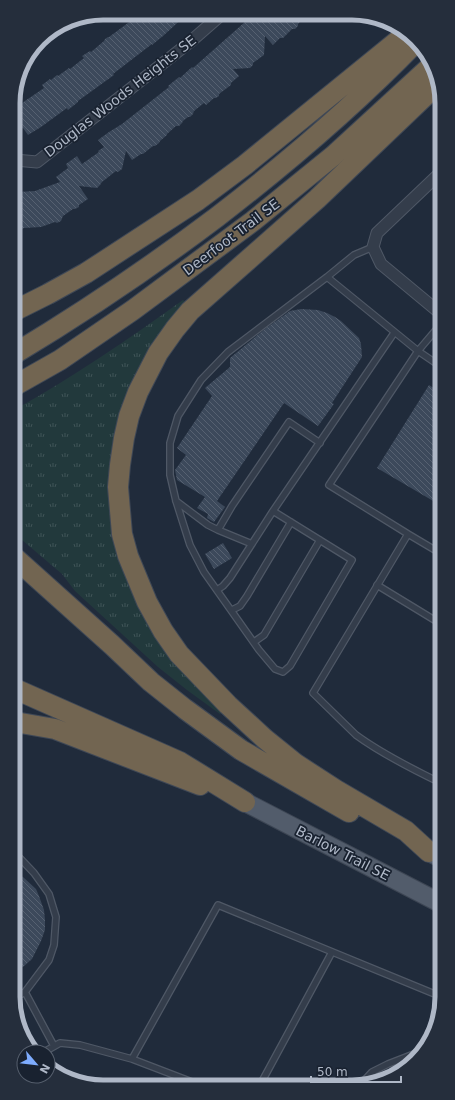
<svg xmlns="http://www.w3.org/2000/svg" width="455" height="1100" font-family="'DejaVu Sans',sans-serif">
<defs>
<pattern id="grass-tufts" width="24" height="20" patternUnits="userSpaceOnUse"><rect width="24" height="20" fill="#22393c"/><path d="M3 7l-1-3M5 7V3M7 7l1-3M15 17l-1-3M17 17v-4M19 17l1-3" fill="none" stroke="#405457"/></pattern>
<pattern id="building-back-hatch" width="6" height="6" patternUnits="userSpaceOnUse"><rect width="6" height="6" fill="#3c495b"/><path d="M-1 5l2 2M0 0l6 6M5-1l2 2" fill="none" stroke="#566171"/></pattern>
</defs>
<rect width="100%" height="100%" fill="#202b3b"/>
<!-- grass -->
<path fill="url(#grass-tufts)" d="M183 300 187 303 134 380 119 545 224 710 220 714 187 690 158 667 75 591 62 574 15 534 14 410C73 377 129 339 183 300Z"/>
<!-- building -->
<path fill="url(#building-back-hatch)" d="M135 13 187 14 163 36 152 45V44L113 74 114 75 78 101V102L68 110 67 108 41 127 28 135 23 128 21 129 20 128 13 132V105L20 101 22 103 44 88 42 85 50 79 51 80 57 75 58 76 69 68 70 69 84 58 82 56 90 51 91 52 104 41 105 39 108 37H109L132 20 130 17Z
M254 14H308L298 24V26L295 29H292L283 38H280L273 45 265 36 264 55 253 63V65L250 68 233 69 239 76 231 83V85L219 94V96L216 98H214L206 105 204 103 194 111 193 114 190 117H188L183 121 182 123 179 126H176L167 134V135L160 141 159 143 155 146H153L143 154H141L132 160 126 151 122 169 118 172 116 171 102 182 100 185 97 188 79 186 88 199 79 205V207L75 209H73L63 216 61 221 57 223 55 222 41 227 24 228 22 229 18 230 14 227V202L19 201 18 192 35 191 60 182 56 177 68 168 66 164 77 156 82 164 99 152 98 151 104 147 98 140 109 132 122 124 169 87 168 86 179 77 180 78 192 67 193 68Z
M301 309 318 310 327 313 335 317 341 321 359 338 361 344 362 357 332 403 334 404 318 426 284 403 217 501 225 507 214 522 207 518 208 514 197 508 205 497 177 480 175 470 186 455 177 448 212 396 205 388 230 367V358L265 329 290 311Z
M429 385 440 392V505L377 468Z
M223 543 232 558 214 569 205 554Z
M16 873 23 877 36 889 39 896 44 910 45 920V930L41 941 32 959 23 967 16 965Z"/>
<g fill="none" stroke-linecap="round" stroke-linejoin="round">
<!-- lane casing -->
<g stroke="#4f5866" stroke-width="8">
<path id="lane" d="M327 277 418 351 440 366
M176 501 208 525 218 530
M273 511 352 560 290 666 283 672 275 669 259 650 204 572 190 545 176 501 170 475V443L178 416 201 380 228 352 327 277 354 255 373 247
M408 534 329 485 418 351 440 325
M252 544 218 530 232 506 289 422 320 443
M440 553 408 534 313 693 356 735C382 754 412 769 441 783
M377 585 441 624
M217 590 223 586 230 578 273 511 394 333
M232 610 240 606 247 596 291 522
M254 642 264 635 320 540
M16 854 34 873 49 894 56 917 54 945 49 960 25 992 54 1046
M16 997 25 992
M44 1052 60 1043 80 1045 132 1059 200 1085
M132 1059 218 905 442 997
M361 1084 372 1072 388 1064 424 1050
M260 1085 332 952"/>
</g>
<!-- street casing -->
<g stroke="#4f5866" stroke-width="13">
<path id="street" d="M13 159 15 160 37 162 190 42 222 14
M439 174 377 233 373 247 381 264 440 313"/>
</g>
<!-- primary casing -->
<g stroke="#3d4654" stroke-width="20">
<path id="primary" d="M245 802 442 904
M429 852 441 858"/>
</g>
<!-- highway casing -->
<g stroke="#3f4856" stroke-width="22">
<path id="highway" d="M14 311 48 294 86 273 198 200 245 165 406 34
M14 354C84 312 152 266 217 217 287 163 355 105 417 41
M14 386 60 360 133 310 253 221 333 156 431 66
M15 558 112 645 151 682 185 709 241 750 349 812
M15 689 180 762 245 802
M15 722 55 729 200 785
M429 852 406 831 336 790 296 764 265 739 228 705 179 654 163 631 147 602 128 556 122 534 118 487 120 465 124 438 129 416 138 392 158 353 175 329 190 311 317 199 427 94 438 77"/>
</g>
<!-- lane -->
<use href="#lane" stroke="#343d4b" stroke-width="5.5"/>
<!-- street -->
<use href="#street" stroke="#343d4b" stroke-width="11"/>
<!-- primary -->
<use href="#primary" stroke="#525c6b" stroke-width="18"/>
<!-- highway -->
<use href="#highway" stroke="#726551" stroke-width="20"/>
</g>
<g text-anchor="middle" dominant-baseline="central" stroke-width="3.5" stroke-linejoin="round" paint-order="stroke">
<!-- street labels -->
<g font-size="14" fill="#afb8c7" stroke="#192230">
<text transform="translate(120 96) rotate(-38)">Douglas Woods Heights SE</text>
<text transform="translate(231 237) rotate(-37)">Deerfoot Trail SE</text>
<text transform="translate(343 853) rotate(27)">Barlow Trail SE</text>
</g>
</g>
<!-- crop -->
<path d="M0 0H455V1100H0ZM103 20H352A83 83 0 0 1 435 103V997A83 83 0 0 1 352 1080H103A83 83 0 0 1 20 997V103A83 83 0 0 1 103 20Z" fill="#252e3c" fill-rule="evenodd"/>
<path fill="none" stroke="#afb8c7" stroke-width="5" d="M103 20H352A83 83 0 0 1 435 103V997A83 83 0 0 1 352 1080H103A83 83 0 0 1 20 997V103A83 83 0 0 1 103 20Z"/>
<!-- north arrow -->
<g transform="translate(36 1064) rotate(118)"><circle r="19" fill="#192230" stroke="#555e6c"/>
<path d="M0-3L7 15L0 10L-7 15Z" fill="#7eacfe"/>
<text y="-6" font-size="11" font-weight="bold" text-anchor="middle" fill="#afb8c7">N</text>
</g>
<!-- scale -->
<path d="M311 1076v6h90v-6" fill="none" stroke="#afb8c7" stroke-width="2"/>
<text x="317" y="1076" font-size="12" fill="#afb8c7" stroke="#192230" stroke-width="3" paint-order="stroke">50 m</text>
</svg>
